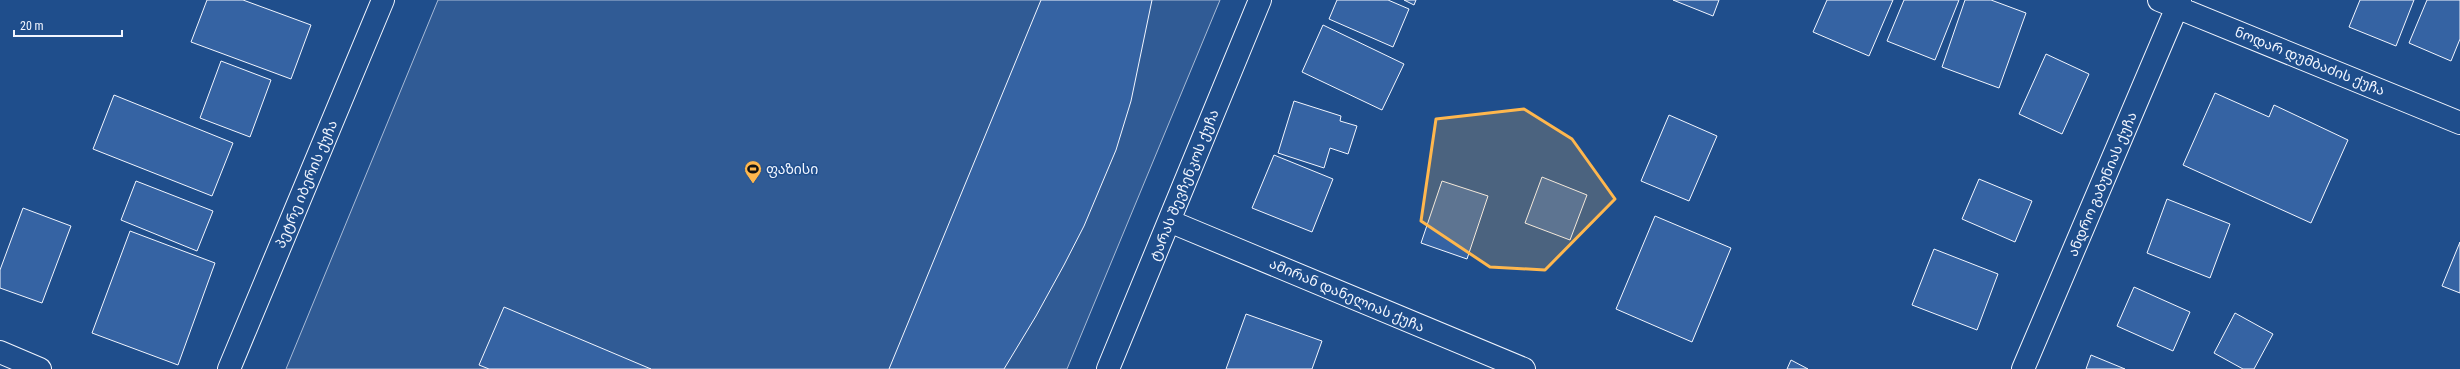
<svg xmlns="http://www.w3.org/2000/svg" width="2460" height="369" font-family="'Roboto Condensed','Noto Sans Georgian',sans-serif">
<rect width="100%" height="100%" fill="#1f4e8c"/>
<!-- built -->
<path fill="#305b95" stroke="#a8bbd7" d="M438 0H1220L1067 369H286Z"/>
<!-- building -->
<path fill="#3563a3" stroke="#f2f6ff" d="M207 0H243L311 25 291 79 191 42Z
M1041 0H1152L1131 101 1116 150 1084 226 1064 265 1036 316 1004 369H889Z
M1337 0H1388L1409 9 1393 47 1329 19Z
M1404 0H1416L1414 5Z
M1673 0H1719L1713 16Z
M1827 0H1893L1869 56 1813 32Z
M1904 0H1959L1935 60 1887 41Z
M1965 0H1991L2026 13 1999 88 1942 67Z
M2360 0H2414L2396 46 2349 27Z
M2427 0H2460V39L2451 61 2409 43Z
M1323 25 1404 64 1382 110 1302 72Z
M2046 54 2089 74 2062 134 2019 114Z
M221 61 271 80 250 137 200 118Z
M2215 93 2269 117 2274 105 2348 140 2311 223 2183 165Z
M114 95 233 143 212 196 93 149Z
M1294 101 1341 116 1340 121 1357 126 1348 154 1330 148 1324 168 1278 153Z
M1669 115 1717 136 1689 201 1641 181Z
M1274 155 1333 179 1312 232 1252 208Z
M1542 177 1587 195 1570 240 1525 223Z
M1979 179 2032 201 2015 242 1962 219Z
M136 181 213 211 197 251 121 220Z
M1442 181 1488 196 1467 259 1421 243Z
M2167 199 2230 224 2210 278 2147 253Z
M23 208 71 226 42 303 0 288V270Z
M1655 216 1731 248 1692 342 1616 309Z
M130 231 215 263 178 365 92 333Z
M2460 242V293L2442 286Z
M1934 249 1998 274 1977 330 1912 305Z
M2134 287 2190 312 2173 351 2117 326Z
M504 307 651 369H489L479 365Z
M2235 313 2273 334 2254 369H2243L2214 353Z
M1246 314 1322 341 1312 369H1226Z
M2091 355 2125 369H2086Z
M1791 360 1808 369H1787Z"/>
<g fill="none" stroke-linecap="round" stroke-linejoin="round">
<!-- minor casing -->
<g stroke="#f2f6ff" stroke-width="24">
<path id="minor" d="M2159 0 2460 123
M1169 221 1524 369
M0 352 40 369
M229 369 383 0
M1108 369 1260 0
M2023 369 2180 0"/>
</g>
<!-- minor -->
<use href="#minor" stroke="#1f4e8c" stroke-width="22"/>
</g>
<!-- marked area -->
<path fill="#ffb74d" fill-opacity="0.2" stroke="#ffb74d" stroke-width="3" stroke-linejoin="round" d="M1524 109 1572 139 1615 199 1545 270 1490 267 1421 221 1436 119Z"/>
<!-- icons -->
<defs>
<g id="stadium-pin" transform="scale(0.9)"><path d="M0 17L-7.5 6A9.5 9.5 0 1 1 7.5 6Z" fill="#ffb74d" stroke="#1f4e8c"/><path d="M0-5a6.5 5 0 1 0 0 10a6.5 5 0 1 0 0-10ZM-3.5-1.8h7v3.6h-7Z" fill="#111"/></g>
</defs>
<g fill-rule="evenodd">
<use href="#stadium-pin" x="753" y="169"/>
</g>
<g text-anchor="middle" dominant-baseline="central" stroke-width="3" stroke-linejoin="round" paint-order="stroke">
<!-- street labels -->
<g font-size="14" fill="#f2f6ff" stroke="#1f4e8c">
<text transform="translate(2310 61) rotate(22)">ნოდარ დუმბაძის ქუჩა</text>
<text transform="translate(306 184) rotate(-67)">პეტრე იბერის ქუჩა</text>
<text transform="translate(2102 184) rotate(-67)">ანდრო გაბუნიას ქუჩა</text>
<text transform="translate(1184 185) rotate(-68)">ტარას შევჩენკოს ქუჩა</text>
<text transform="translate(1347 295) rotate(23)">ამირან დანელიას ქუჩა</text>
</g>
<!-- poi labels -->
<g font-size="14" fill="#f2f6ff" stroke="#1f4e8c" text-anchor="start">
<text x="766" y="169">ფაზისი</text>
</g>
</g>
<!-- scale -->
<path d="M14 30v6h108v-6" fill="none" stroke="#f2f6ff" stroke-width="2"/>
<text x="20" y="30" font-size="12" fill="#f2f6ff" stroke="#1f4e8c" stroke-width="3" paint-order="stroke">20 m</text>
</svg>
